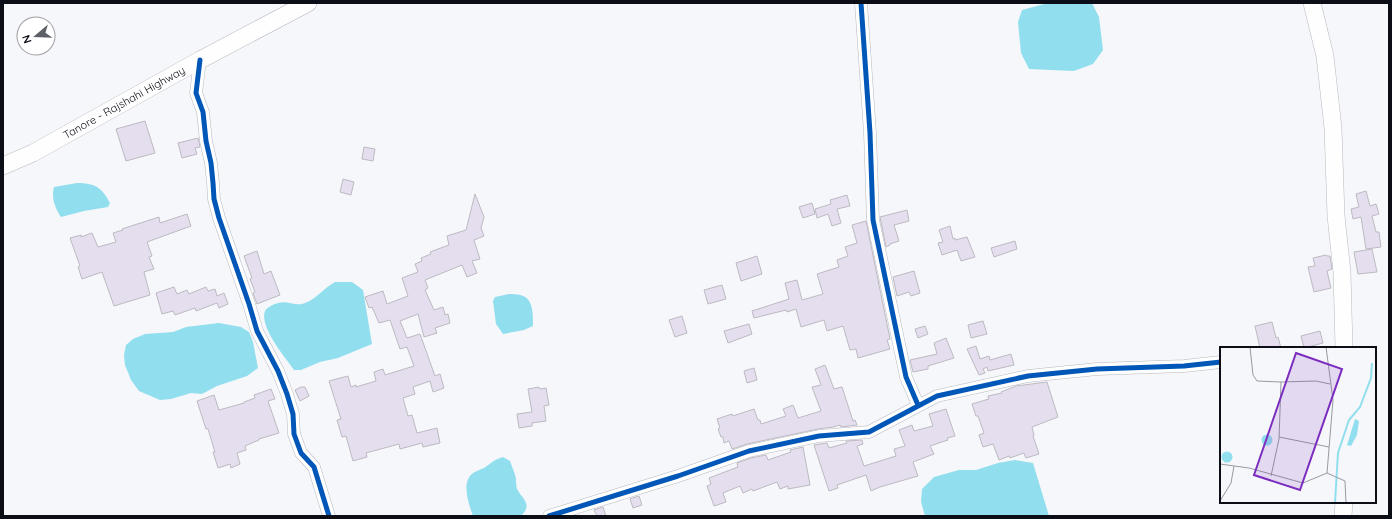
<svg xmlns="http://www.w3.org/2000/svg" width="1392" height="519" font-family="Quicksand,sans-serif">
<rect width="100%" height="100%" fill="#f6f7fb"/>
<!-- water -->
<path fill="#91dfee" d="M1048 3H1092L1099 17 1103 50 1093 64 1074 71 1029 69 1021 53 1018 22 1022 10Z
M77 183C94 183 102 187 110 203L108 207 84 211 61 217C55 208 51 197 54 187Z
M335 282H352L363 290 372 344 338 358 320 362 301 370H294C285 357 259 327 265 311 267 307 274 304 278 303 287 300 296 307 305 303 316 299 324 288 335 282Z
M509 294C532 293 533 305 533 326L524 330 503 334 496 324 493 301 495 297Z
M219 323 241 327 249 332 253 342 258 368 247 376 217 386 202 394 191 393 171 399 160 400 139 391 131 380 125 365 124 355 126 345 133 339 145 334 173 332 186 327Z
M503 457 510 461C512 467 515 473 516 479 516 482 516 486 517 489 523 500 533 504 521 516H473C469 505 461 483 472 474 475 471 480 470 484 468 490 464 495 459 503 457Z
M1015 460 1033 463 1049 516H925L921 502 922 489 934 477 959 470H976L998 463Z"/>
<!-- building -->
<path fill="#e5deee" stroke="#bcbac1" d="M145 121 155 153 126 161 116 129Z
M198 138 200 147 195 148 197 154 182 158 178 143Z
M364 147 375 149 373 161 362 159Z
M343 179 354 182 351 195 340 192Z
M1366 191 1370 206 1376 204 1379 214 1372 216 1376 232H1379L1381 247 1366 249 1361 217 1353 219 1351 209 1359 207 1356 194Z
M475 194 484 217 481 228 484 236 474 240 480 259 472 261 477 273 467 277 462 265 425 280 428 288 425 290 434 310 443 307 445 315 448 314 450 323 435 328 437 333 424 337 418 314 400 321 407 338 420 334 435 376 440 374 444 388 433 392 430 381 413 387 415 394 403 398 408 416 412 415 417 433 437 428 440 443 423 447 422 443 400 449 399 444 366 453 367 457 353 461 346 436 342 437 337 420 341 419 329 381 348 376 351 387 356 385V387L376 381 374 372 383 369 385 375 414 366 407 347 400 349 390 320 379 323 372 307 369 308 365 297 383 291 387 304 408 296 402 278 418 272 415 264 422 261 421 258 431 254 430 252 449 245 447 236 466 230Z
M847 195 850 206 837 209 841 223 832 226 828 214 817 218 815 209 831 204 830 200Z
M812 203 815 214 803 218 799 207Z
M907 210 909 221 894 225 899 241 890 244V245L886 247 880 217Z
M187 214 191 226 147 242 152 256 149 257 154 269 144 272 150 295 114 306 102 272 82 279 78 267 80 266 70 238 81 235V237L92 233 98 247 116 242 113 233 123 230 122 229 159 217 160 223Z
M866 221 890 339 887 340 890 349 858 358 856 349 850 350 843 326 827 331 824 320 801 327 796 309 787 312 786 310 754 318 752 311 789 299 785 283 797 280 802 300 823 294 817 274 839 267 837 260 848 256 845 247 857 243 852 225Z
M950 226 953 239 955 238V240L967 237 975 257 961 261 957 250 942 255 938 243 943 242 939 230Z
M1015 241 1017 249 994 257 991 248Z
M1372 249 1377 272 1358 274 1354 252Z
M257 251 264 274 271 271 280 295 257 304 253 293 255 292 250 279 252 278 244 256Z
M1326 255 1327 256H1330L1332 269 1327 271 1331 288 1314 292 1308 267 1315 266 1313 258Z
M757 256 762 274 741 281 736 263Z
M914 271 920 293 911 296 909 292 897 296 893 277Z
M722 285 726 299 708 304 704 290Z
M174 287 177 294 187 290 189 294 206 287 208 291 215 289 217 296 224 293 228 304 219 308 217 303 196 311 195 308 175 315 173 311 162 314 156 293Z
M682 316 687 333 675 337 669 320Z
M983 321 987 334 971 338 968 325Z
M1272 322 1276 338 1278 337 1281 348H1260L1255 326Z
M749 324 752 334 728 343 724 331Z
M925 326 928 334 918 338 915 329Z
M1320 331 1323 343 1304 348 1301 336Z
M946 338 954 358 928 366V369L913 372 910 360 937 354 934 343Z
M976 346 980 359 989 356 990 360 1011 354 1014 365 988 371 987 367 983 369 985 373 979 375 967 349Z
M825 365 834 389 842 387 853 421 855 420 857 425 841 427 840 425 833 427 818 429 747 444 732 449 729 441 724 443 723 437H721L718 429 720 428 717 419 732 414 733 416 754 409 758 420H760L761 424 786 416 783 409 793 405 798 418 821 411 812 387 821 385 815 369Z
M754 368 757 380 747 383 744 371Z
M1047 382 1058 417 1032 427 1034 435 1033 436 1039 454 1026 458 1024 453 1010 458 1009 456 999 460 993 444 983 447 979 435 984 433 978 416H976L972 404 989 399 988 396 1002 393 1001 392 1016 386Z
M301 387H305L309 396 300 401 295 390Z
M539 387 540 389 546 388 549 405 544 406 546 421 532 423V426L519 428 517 414 532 412 528 389Z
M271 389 275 399 268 401 279 433 259 439V440L245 446 246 450 237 453 240 464 231 468 230 464 218 468 213 452H215L208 429H206L197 401 214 395 219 410 244 403V402L255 398 254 395Z
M946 409 955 436 947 438 948 440 930 446 934 454 913 462 918 476 880 487 871 491 866 475 837 485 838 488 829 491 814 445 827 443 829 448 847 443 846 441 862 440 863 444 857 446 864 466 896 456 894 449 905 446 899 430 912 425 914 431 933 426 929 414Z
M803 447 810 485 788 489V486L780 489 777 482 753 491 752 489 743 493 740 486 723 493 726 502 714 506 707 486 711 484 709 478 738 467 737 463 751 458 766 455 768 460 791 452 790 450Z
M639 496 642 505 633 508 630 499Z
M603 507 606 516H597L594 510Z"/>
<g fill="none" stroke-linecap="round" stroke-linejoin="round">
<!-- street casing -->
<g stroke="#b8b9c0" stroke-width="13">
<path id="street" d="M861 3 870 133 873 220 906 377 918 405
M200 60 196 93 203 112 206 141 211 163 213 183 214 199 219 218 249 304 257 331 278 371 287 394 293 414 294 434 301 453 314 467 329 516
M549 516 678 476 749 451 819 436 869 432 937 396 1028 376 1097 369 1184 366 1221 362"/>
</g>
<!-- secondary casing -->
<g stroke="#b8b9c0" stroke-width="18">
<g id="secondary">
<path d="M1312 3 1325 56 1333 128 1336 216 1342 272 1344 348"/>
<path id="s1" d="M3 166 33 153 200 60 308 3"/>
<path d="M1343 516 1344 502"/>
</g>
</g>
<!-- street -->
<use href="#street" stroke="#fefefe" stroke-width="12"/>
<!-- secondary -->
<use href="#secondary" stroke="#fefefe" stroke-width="17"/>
<!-- cycleway casing -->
<g stroke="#fff" stroke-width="8">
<path id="cycleway" d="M861 3 870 133 873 220 906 377 918 405
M200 60 196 93 203 112 206 141 211 163 213 183 214 199 219 218 249 304 257 331 278 371 287 394 293 414 294 434 301 453 314 467 329 516
M549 516 678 476 749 451 819 436 869 432 937 396 1028 376 1097 369 1184 366 1221 362"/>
</g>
<!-- cycleway -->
<use href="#cycleway" stroke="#0057b8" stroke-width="5"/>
</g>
<g text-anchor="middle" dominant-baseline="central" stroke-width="4" stroke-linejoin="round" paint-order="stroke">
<!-- street labels -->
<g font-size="11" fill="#0c0e17" stroke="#fff">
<text stroke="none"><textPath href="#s1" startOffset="137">Tanore - Rajshahi Highway</textPath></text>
</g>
</g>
<!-- overview -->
<g transform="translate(1220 347)">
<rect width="156" height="156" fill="#f6f7fb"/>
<path d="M135 72 139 74 137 88 131 99 127 98ZM41.5 93a5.5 5.5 0 1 1 11 0a5.5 5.5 0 1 1-11 0ZM1.5 110a5.5 5.5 0 1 1 11 0a5.5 5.5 0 1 1-11 0Z" fill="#91dfee"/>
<path fill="none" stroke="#91dfee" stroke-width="2" d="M115 156 118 106 129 73 140 60 151 31 152 16"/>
<path fill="none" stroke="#989aa0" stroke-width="1" d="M30 0 33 28 37 34 61 35M106 0 113 53 107 126 125 134 126 156M59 90 109 100M0 117 29 121 83 136 107 126M51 129 59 92 61 35 96 34 110 37M0 154 11 136 14 119"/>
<path fill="#7b2cbf" fill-opacity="0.15" stroke="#7b2cbf" stroke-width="2" d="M76 6 122 22 80 143 34 128Z"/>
<rect width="156" height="156" fill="none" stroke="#0c0e17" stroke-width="2"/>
</g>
<!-- border -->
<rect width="1392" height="519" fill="none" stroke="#0c0e17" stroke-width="8"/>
<!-- north arrow -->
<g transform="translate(36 36) rotate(251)"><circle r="19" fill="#ffffff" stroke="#9e9fa2"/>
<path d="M0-3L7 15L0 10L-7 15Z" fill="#5e6067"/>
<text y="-6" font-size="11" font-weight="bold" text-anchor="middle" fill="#0c0e17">N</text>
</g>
</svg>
